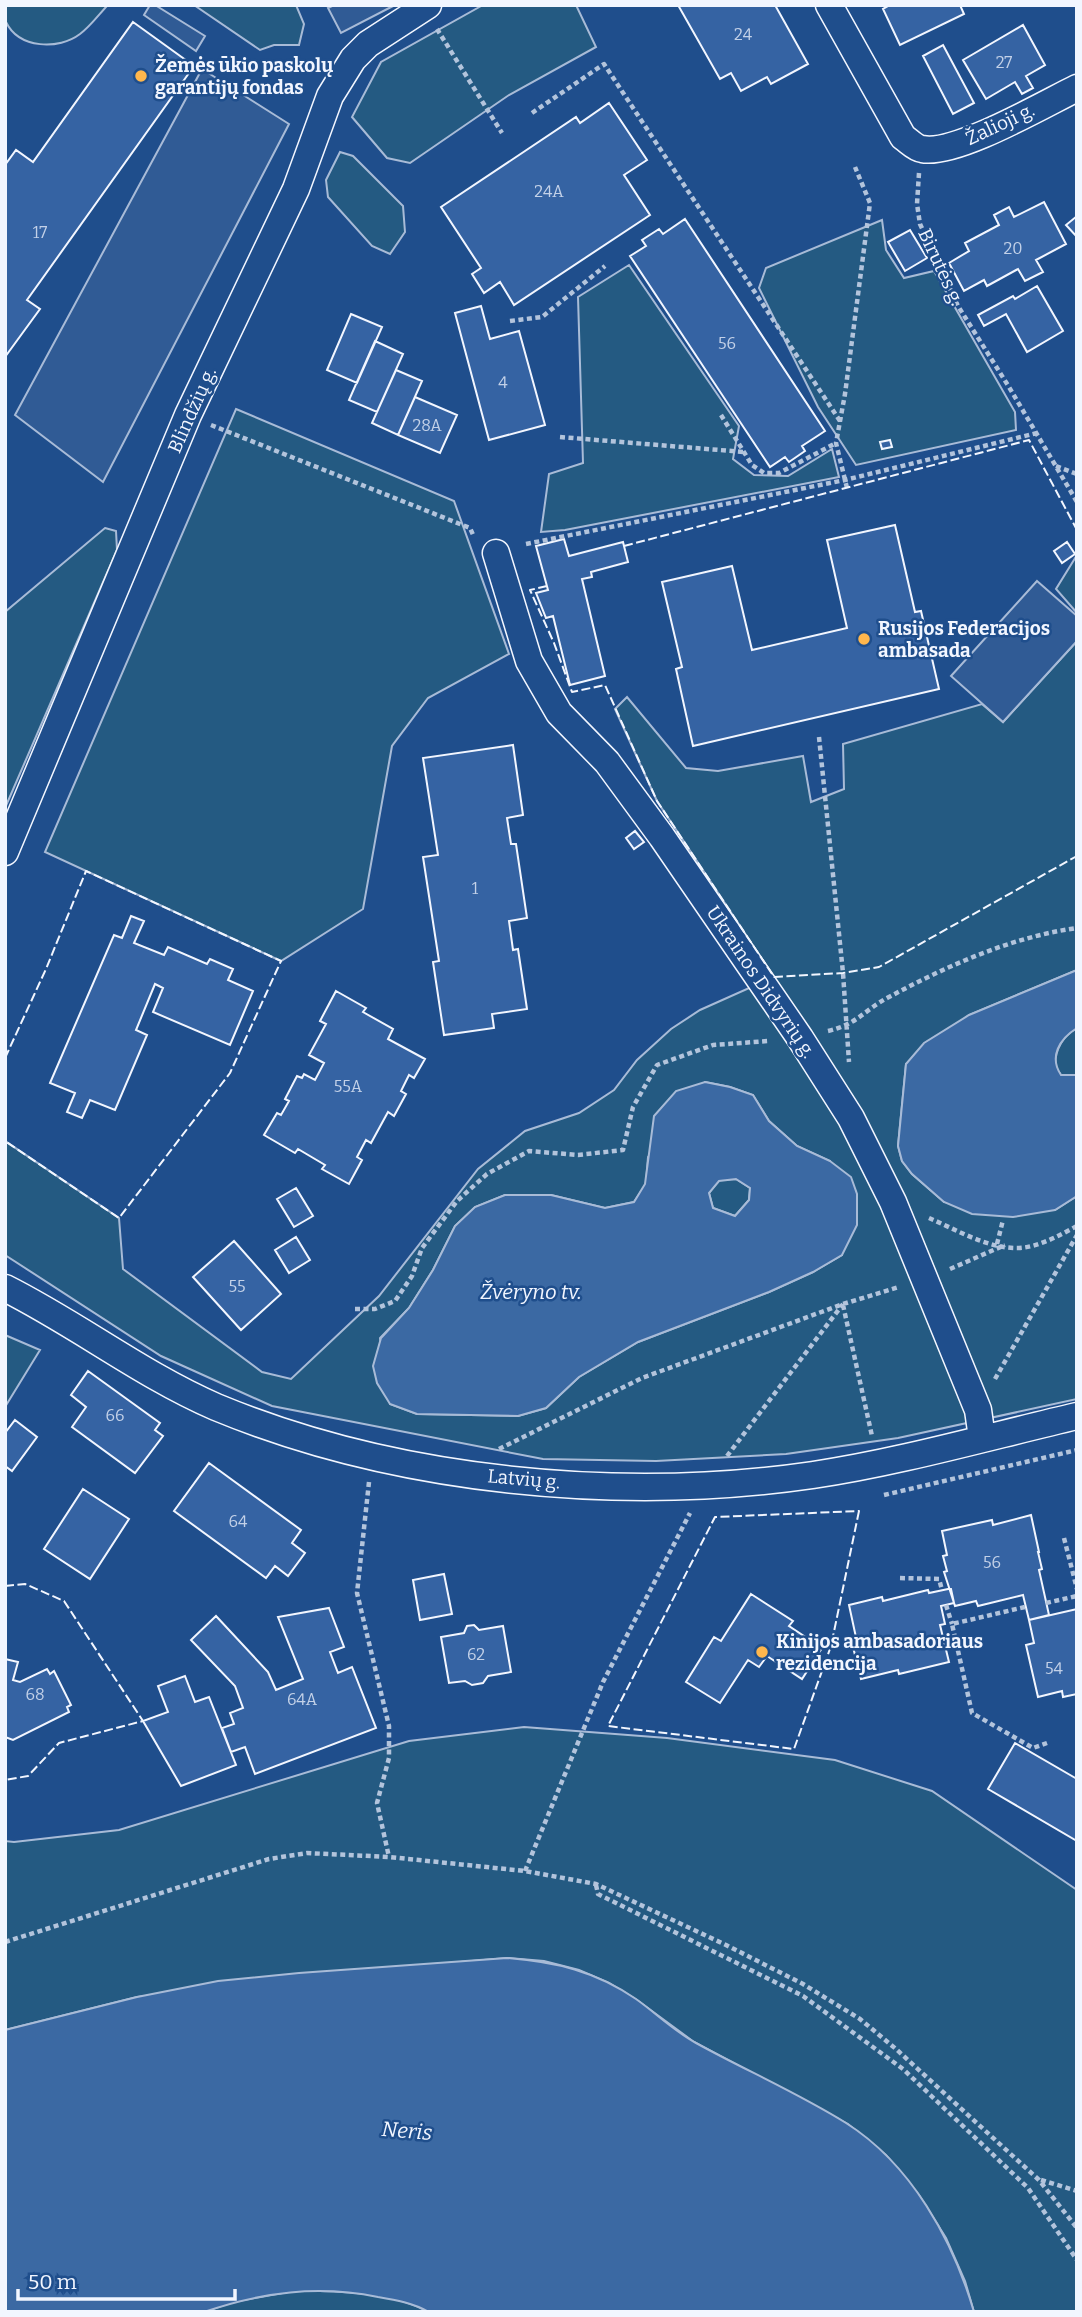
<svg xmlns="http://www.w3.org/2000/svg" width="1082" height="2317" font-family="Bitter,serif">
<rect width="100%" height="100%" fill="#1f4e8c"/>
<!-- green -->
<path fill="#245a82" stroke="#a8bbd7" stroke-width="2" fill-rule="evenodd" d="M5 5H108C99 14 91 26 80 34 59 50 19 49 6 22 4 18 5 10 5 5Z
M194 5H296L304 24 299 45H274L260 50Z
M483 5H576L596 47 509 95 410 163 387 158 352 117 381 62Z
M340 152 353 156 403 206 405 232 390 254 372 246 328 197 326 180Z
M882 220 886 250 904 278 934 271 1015 412 1016 430 856 465 818 407 759 288 766 268Z
M629 265 739 426 733 459 754 475 788 476 832 449 839 477 565 530 541 532 549 474 583 463 578 297Z
M236 409 454 501 509 654 428 698 392 746 363 909 281 961 45 852Z
M105 528 116 531 117 550 5 808V612Z
M1077 555V613L1056 589Z
M1077 641V970L969 1015 906 1064 898 1146 902 1161 912 1174 944 1202 1055 1210 1077 1196V1399L898 1438 786 1454 656 1461 543 1459 272 1406 161 1356 5 1255V1141L119 1218 123 1269 262 1372 291 1379 379 1296 478 1169 525 1131 579 1113 614 1090 637 1060 671 1029 700 1010 774 977 657 801 615 709 627 697 686 768 718 771 803 756 811 802 844 789 843 744 982 704 1003 722ZM705 1082 730 1087 753 1095 769 1121 797 1146 830 1161 842 1255 813 1272 769 1292 638 1342 579 1377 546 1408 518 1416 417 1414 390 1404 380 1338 409 1308 433 1270 455 1226 475 1207 505 1195H551L605 1208 634 1202 646 1184 648 1157Z
M1077 1028V1075H1061L1055 1066C1055 1049 1062 1037 1077 1028Z
M736 1179 750 1188 749 1200 735 1216 713 1208 709 1193 719 1180Z
M5 1335 40 1350 5 1407Z
M524 1727 667 1738 835 1760 932 1791 1077 1890V2312H974L965 2281 946 2238 919 2195 886 2155 848 2124 694 2042 637 2000 609 1983 579 1970 544 1961 507 1958 365 1970 137 1997 5 2030V1841L14 1842 119 1830 409 1741Z
M299 2290C342 2292 390 2291 429 2312H204L233 2302Z"/>
<!-- parking -->
<path fill="#305b95" stroke="#a8bbd7" stroke-width="2" d="M150 5H155L205 36 196 51 144 15Z
M334 5H395L341 33 328 8Z
M202 69 289 124 103 482 15 415Z
M1037 581 1077 616V641L1003 722 951 676Z"/>
<!-- water -->
<path fill="#3b69a3" stroke="#a8bbd7" stroke-width="2" fill-rule="evenodd" d="M1077 970V1028C1059 1039 1049 1057 1061 1075H1077V1196L1055 1210 1013 1217 972 1214 944 1202 912 1174 902 1161 898 1146 906 1064 924 1043 969 1015Z
M705 1082 730 1087 753 1095 769 1121 797 1146 830 1161 851 1177 857 1194V1225L842 1255 813 1272 769 1292 638 1342 579 1377 546 1408 518 1416 417 1414 390 1404 377 1383 373 1366 381 1338 409 1308 433 1270 455 1226 475 1207 505 1195H551L605 1208 634 1202 645 1184 654 1116 676 1091ZM736 1179 750 1188 749 1200 735 1216 713 1208 709 1193 719 1181Z
M507 1958C556 1962 595 1971 636 1999 657 2014 674 2031 696 2043 745 2070 798 2093 846 2123 911 2164 953 2240 974 2312H429C413 2303 396 2300 378 2297 318 2285 262 2292 204 2312H5V2030L137 1997 218 1981 299 1973Z"/>
<!-- building -->
<path fill="#3563a3" stroke="#f2f6ff" stroke-width="2" d="M678 5H775L808 64 771 84 767 77 741 91 731 73 720 79Z
M890 5H960L964 14 900 45 883 9Z
M133 22 194 66 27 300 40 309 5 357V165L16 150 33 162Z
M1023 25 1045 65 1026 76 1033 88 1022 94 1015 82 986 99 963 60Z
M943 45 974 103 953 114 923 56Z
M609 103 647 160 624 175 650 215 514 305 500 282 484 293 472 274 481 268 441 207 576 117 580 123Z
M1044 202 1066 244 1036 260 1043 272 1025 281 1018 269 987 286 984 280 964 291 949 263 969 251 965 243 999 225 994 215 1009 207 1014 217Z
M1077 216V237L1066 225Z
M685 219 825 431 802 446 805 451 789 462 785 457 770 467 630 256 646 246 642 240 659 229 663 234Z
M910 230 927 258 905 271 888 242Z
M1037 286 1063 331 1027 352 1006 314 984 326 978 315 1013 296 1015 299Z
M481 306 490 339 519 331 545 425 489 440 455 313Z
M351 314 382 327 357 383 327 370Z
M375 341 403 354 377 412 349 400Z
M396 370 422 381 398 435 372 423Z
M415 397 457 415 440 453 398 435Z
M890 440 892 447 882 449 880 442Z
M895 525 915 612 921 611 939 689 693 746 676 669 682 667 662 582 732 566 752 650 847 628 827 540Z
M564 539 569 556 623 542 628 562 591 572 592 577 582 579 605 676 570 685 553 616 546 618 536 593 548 590 536 546Z
M1067 542 1075 554 1062 563 1054 551Z
M513 745 523 815 507 818 511 844H516L527 918 509 921 513 950 518 949 527 1009 492 1014 494 1028 444 1035 433 962 439 961 423 857 438 855 423 758Z
M635 831 644 842 634 849 626 838Z
M131 916 144 921 134 943 164 955 168 947 207 964 210 959 233 969 228 980 253 991 230 1045 153 1012 163 988 155 984 136 1030 147 1035 115 1110 90 1100 82 1118 67 1112 75 1093 50 1083 114 935 122 938Z
M336 991 366 1008 363 1012 393 1029 388 1039 425 1059 414 1078 409 1075 401 1091 406 1094 394 1116 388 1112 371 1143 366 1140 357 1157 362 1160 349 1184 322 1169 325 1165 298 1149 295 1153 264 1135 277 1113 281 1115 289 1101 285 1099 297 1076 302 1078 304 1074 315 1080 324 1063 309 1055 326 1024 320 1021Z
M296 1188 313 1216 294 1227 277 1199Z
M296 1237 310 1260 289 1273 275 1250Z
M234 1241 281 1294 241 1330 193 1277Z
M88 1371 160 1423 155 1430 163 1436 135 1473 72 1427 86 1407 71 1395Z
M15 1420 37 1437 12 1471 5 1466V1433Z
M209 1463 301 1530 292 1543 305 1553 288 1576 275 1566 266 1578 174 1511Z
M83 1489 129 1519 90 1579 44 1549Z
M1031 1515 1039 1552H1038L1042 1569 1039 1570 1049 1615 1029 1620 1023 1595 978 1606 976 1601 955 1606 944 1572 947 1571 943 1556 947 1555 942 1531 992 1520 993 1525Z
M444 1574 452 1614 420 1620 413 1580Z
M948 1589H951L954 1603 941 1606 945 1624 940 1625 949 1662 899 1674 898 1670 861 1679 852 1643 857 1642 849 1605 882 1597 883 1601 928 1590 929 1593Z
M751 1594 793 1621 789 1626 822 1648 802 1679 767 1656 759 1667 748 1660 720 1703 686 1682 714 1637 721 1641Z
M329 1608 344 1647 330 1652 338 1673 352 1667 376 1728 255 1774 245 1747 231 1752 222 1728 234 1724 230 1713 243 1708 235 1686 191 1640 216 1616 268 1672 276 1690 303 1679 278 1617Z
M1077 1609V1694L1063 1697 1062 1691 1038 1697 1026 1645 1034 1643 1029 1620Z
M474 1625 479 1630 503 1626 511 1672 488 1676 483 1683 472 1685 465 1681 449 1683 441 1637 464 1633 467 1626Z
M5 1659 18 1662 13 1680 20 1682 47 1669 50 1674 54 1671 71 1705 67 1707 69 1712 13 1740 5 1737Z
M185 1676 195 1702 209 1697 236 1765 181 1786 143 1721 168 1712 158 1686Z
M1015 1743 1077 1779V1841L988 1789Z"/>
<g fill="none" stroke-linecap="round" stroke-linejoin="round">
<!-- street casing -->
<g stroke="#f2f6ff" stroke-width="29">
<path id="street" d="M829 5 903 137C909 141 915 148 922 149 955 156 1044 104 1077 88
M496 553 529 661 559 713 607 762 662 837 800 1038 851 1118 893 1202 978 1410 982 1438
M5 852 188 415 296 189 330 96 353 59 368 44 428 5
M5 1288C77 1324 142 1375 216 1407 397 1482 620 1503 813 1475 900 1462 991 1436 1077 1416"/>
</g>
<!-- path -->
<path stroke="#b3c4dc" stroke-width="4.5" stroke-dasharray="5 3.5" stroke-linecap="butt" d="M437 29 502 133
M532 113 604 64 840 421
M919 173 917 204 920 224 958 306 1009 387 1077 502
M510 321 542 317 605 266
M721 415 752 465 764 473H779L836 443
M211 425 470 528 474 537
M560 437 744 452
M1056 466 1077 474
M847 488 836 443 845 394 870 203 855 167
M526 544 845 480 1037 433
M819 737 843 973 849 1062
M828 1031C858 1024 864 1010 889 997 947 966 1011 937 1077 928
M929 1218C957 1230 988 1249 1019 1248 1039 1247 1060 1235 1077 1226
M997 1244 1003 1220
M950 1269 1005 1245
M843 1305 872 1436
M355 1309H375L395 1301 412 1276 422 1248 457 1201 487 1174 529 1151 578 1155 623 1150 633 1107 657 1065 713 1045 768 1041
M995 1379 1077 1235
M499 1449 642 1378 843 1304 899 1287
M727 1456 843 1304
M369 1482 357 1593 389 1726V1758L377 1803 389 1857
M884 1495 1077 1450
M1064 1538 1077 1589
M900 1578 939 1579 942 1590
M1046 1603 1077 1596
M946 1605 952 1624
M1025 1607 952 1624 972 1713 1033 1748 1047 1743
M525 1871 603 1682 690 1513
M596 1885 598 1894 803 1996 903 2069 1028 2188 1077 2260
M5 1942 269 1859 307 1853 389 1857 525 1871 596 1884 726 1945 803 1984 860 2019 896 2049 1039 2180 1077 2228
M1041 2180 1077 2191"/>
<!-- street -->
<use href="#street" stroke="#1f4e8c" stroke-width="26"/>
<!-- fence -->
<path stroke="#f2f6ff" stroke-width="2" stroke-dasharray="9 3.5" stroke-linecap="butt" d="M624 546 1029 440 1077 530
M547 586 530 590 554 643 572 692 605 685 657 801 774 977 843 973 879 967 1077 856
M5 1058 46 969 86 871 281 961 230 1073 119 1218 5 1141
M859 1511 831 1646 794 1749 608 1726 715 1517Z
M5 1586 25 1584 64 1601 143 1721 59 1743 28 1776 5 1780"/>
</g>
<!-- markers -->
<g fill="#ffb74d" stroke="#1f4e8c" stroke-width="2.5">
<circle cx="141" cy="76" r="7"/>
<circle cx="864" cy="639" r="7"/>
<circle cx="762" cy="1652" r="7"/>
</g>
<g text-anchor="middle" dominant-baseline="central" stroke-width="5" stroke-linejoin="round" paint-order="stroke">
<!-- number labels -->
<g font-size="16" fill="#c3d1e8">
<text x="743" y="34">24</text>
<text x="1004" y="62">27</text>
<text x="549" y="191">24A</text>
<text x="40" y="232">17</text>
<text x="1013" y="248">20</text>
<text x="727" y="343">56</text>
<text x="503" y="382">4</text>
<text x="427" y="425">28A</text>
<text x="475" y="888">1</text>
<text x="348" y="1086">55A</text>
<text x="237" y="1286">55</text>
<text x="115" y="1415">66</text>
<text x="238" y="1521">64</text>
<text x="992" y="1562">56</text>
<text x="476" y="1654">62</text>
<text x="1054" y="1668">54</text>
<text x="35" y="1694">68</text>
<text x="302" y="1699">64A</text>
</g>
<!-- poi labels -->
<g font-size="19" font-weight="bold" fill="#f2f6ff" stroke="#1f4e8c" text-anchor="start">
<text x="155" y="65">Žemės ūkio paskolų<tspan x="155" dy="22">garantijų fondas</tspan></text>
<text x="878" y="628">Rusijos Federacijos<tspan x="878" dy="22">ambasada</tspan></text>
<text x="776" y="1641">Kinijos ambasadoriaus<tspan x="776" dy="22">rezidencija</tspan></text>
</g>
<!-- street labels -->
<g font-size="19" fill="#f2f6ff" stroke="#1f4e8c">
<text transform="translate(1000 124) rotate(-25)">Žalioji g.</text>
<text transform="translate(941 267) rotate(65)">Birutės g.</text>
<text transform="translate(192 410) rotate(-66)">Blindžių g.</text>
<text transform="translate(761 982) rotate(56)">Ukrainos Didvyrių g.</text>
<text transform="translate(524 1479) rotate(5)">Latvių g.</text>
</g>
<!-- water labels -->
<g font-size="21" font-style="italic" fill="#f2f6ff" stroke="#1f4e8c">
<text x="531" y="1292">Žvėryno tv.</text>
<text transform="translate(407 2131) rotate(5)">Neris</text>
</g>
</g>
<!-- border -->
<rect width="1082" height="2317" fill="none" stroke="#f2f6ff" stroke-width="14"/>
<!-- scale -->
<path d="M18 2289v10h217v-10" fill="none" stroke="#f2f6ff" stroke-width="3.5"/>
<text x="28" y="2289" font-size="21" fill="#f2f6ff" stroke="#1f4e8c" stroke-width="5" paint-order="stroke">50 m</text>
</svg>
